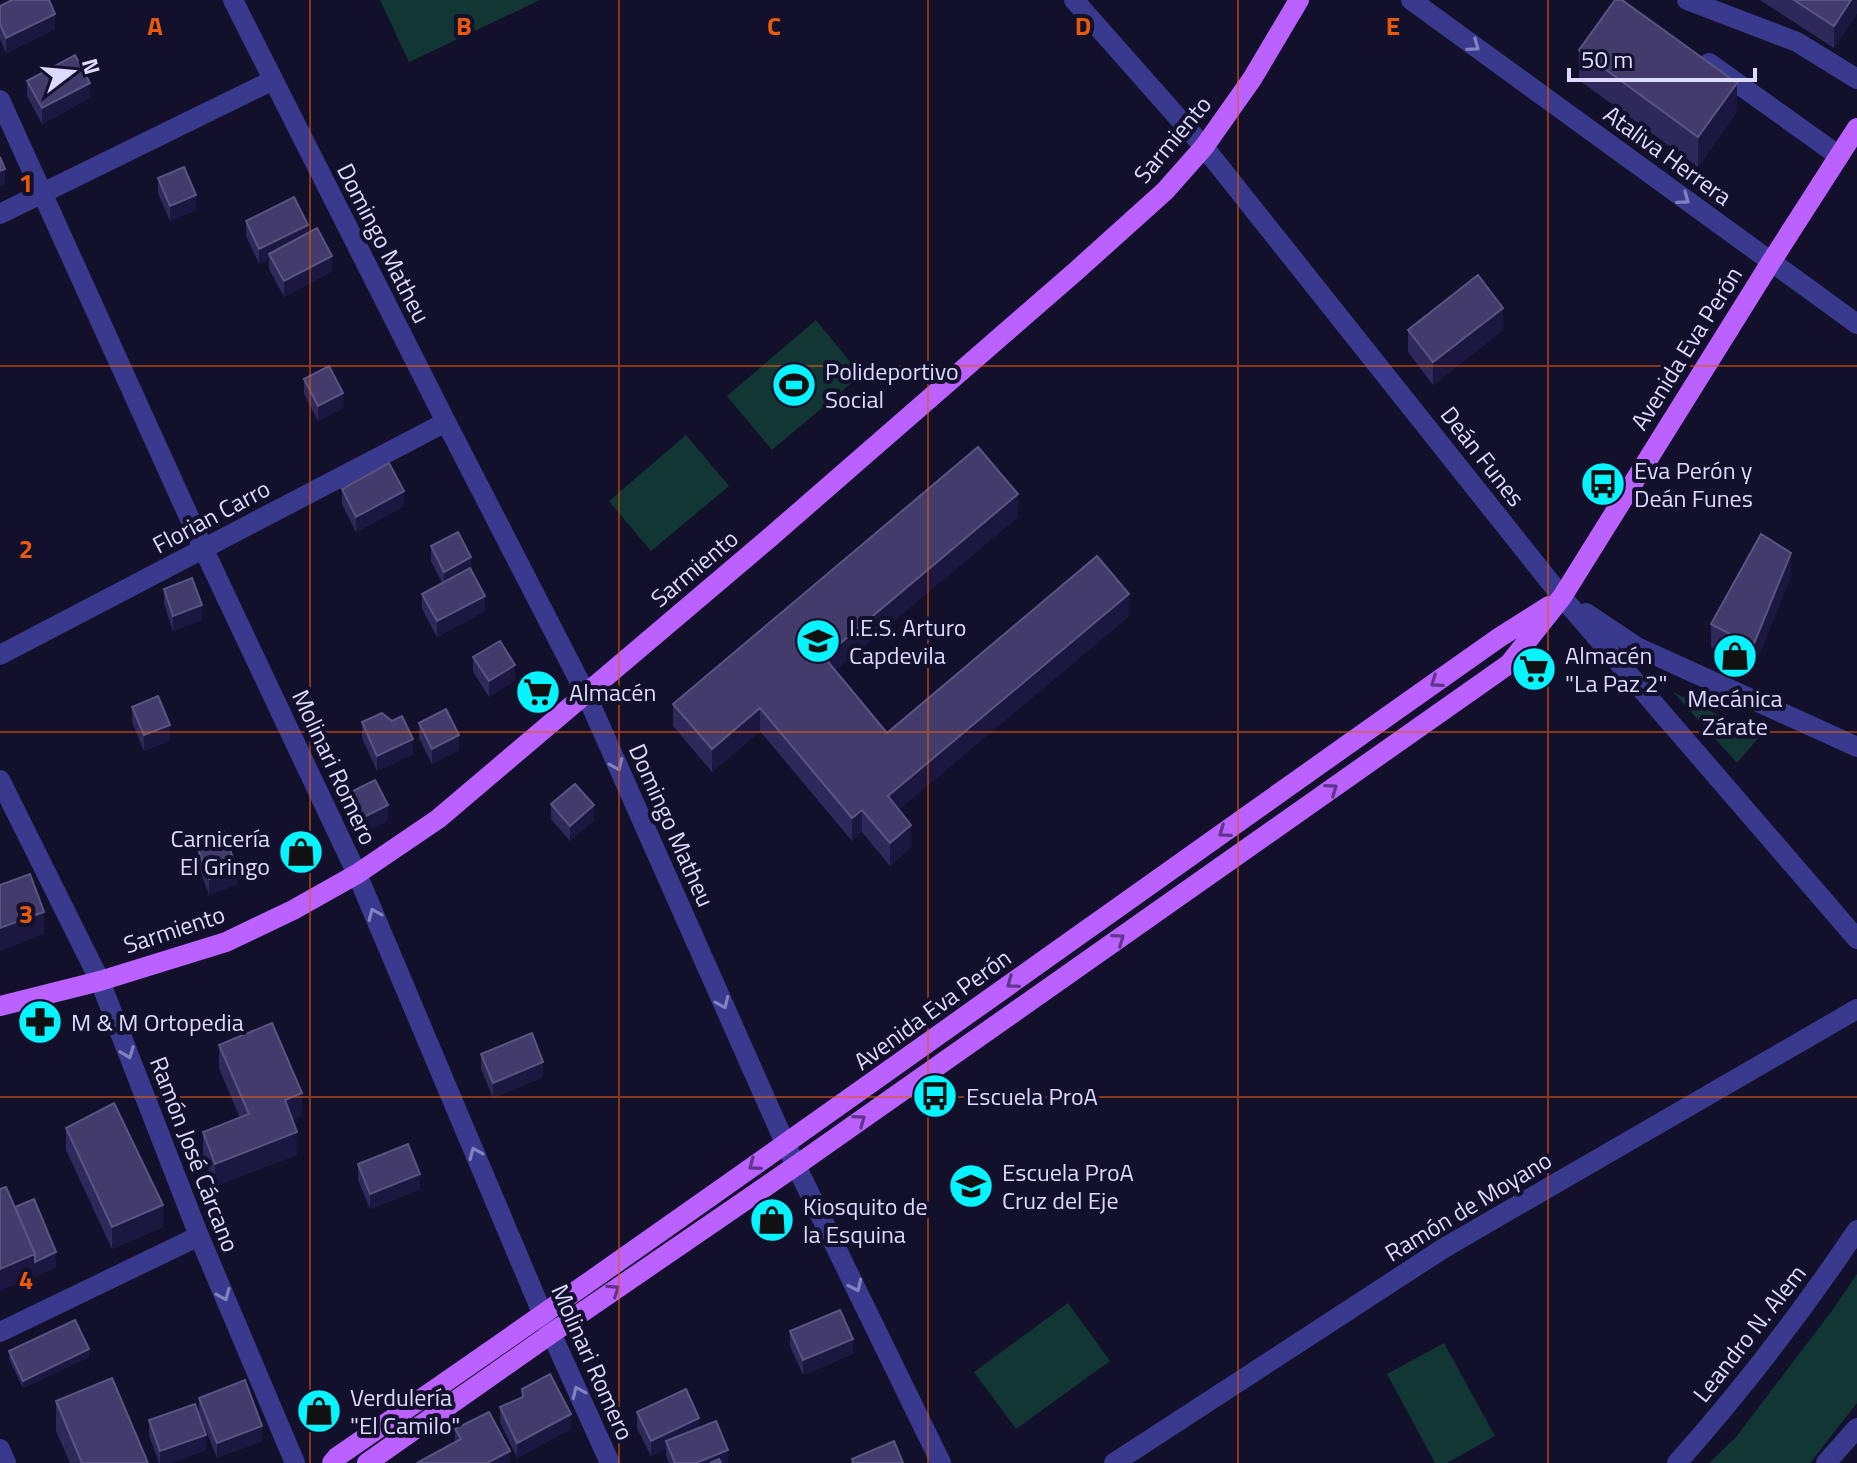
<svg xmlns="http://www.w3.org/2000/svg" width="1857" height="1463" font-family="'Titillium Web',sans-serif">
<rect width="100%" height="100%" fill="#13102c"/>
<!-- green -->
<path fill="#123633" d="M380 0H540L409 62Z
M816 320 861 375 772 450 727 396Z
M686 435 729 486 651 551 609 501Z
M1673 692 1760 736 1737 763Z
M1857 1274V1403L1810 1463H1709L1736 1437 1834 1308Z
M1068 1303 1110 1361 1016 1429 974 1372Z
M1444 1343 1495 1436 1447 1463H1435L1387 1374Z"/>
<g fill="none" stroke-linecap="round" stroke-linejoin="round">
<!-- minor -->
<path stroke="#393a8d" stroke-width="20" d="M233 0 446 422 586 694 785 1143 941 1463
M1074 0 1204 147 1562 597 1857 939
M1411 0 1857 324
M1687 0 1797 42 1857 79
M1709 63 1839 156
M0 100 204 550 357 874 543 1315 610 1463
M0 214 273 80
M1586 613 1637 647 1857 747
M0 655 446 422
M0 780 100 981 199 1236 295 1463
M0 1332 199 1236
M0 1449 6 1463
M1114 1463 1444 1248 1857 1009
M1677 1463C1742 1390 1802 1312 1857 1230
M1826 1463 1857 1428"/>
<!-- major -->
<path stroke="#bb61ff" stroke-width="20" d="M0 1006 100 981 226 942 293 910 357 874 438 819 767 540 1075 272 1165 191 1204 147 1252 79 1299 0
M332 1463 337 1457C728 1188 1112 910 1500 637L1549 606
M367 1463 552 1333 797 1165 1509 664 1562 597 1771 262 1857 128"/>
</g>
<!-- wall -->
<path fill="#2f285a" d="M1760 0H1857V13L1834 48Z
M0 6 55 29 6 53 0 39Z
M1579 50 1737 112 1698 167 1579 80Z
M27 81 90 98 42 124 27 96Z
M158 178 196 210 170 221 158 193Z
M246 221 308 233 332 271 284 297 269 269V259L259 264 246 236Z
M1408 330H1503L1433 385 1408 352Z
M304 379 343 408 318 421 304 394Z
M342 489 404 506 356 532 342 504Z
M1018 517 834 670 887 733 1129 616 898 810 911 847 890 866 862 832 852 841 760 731 712 772 673 726V704Z
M431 546 471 570 485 611 437 637 422 609V594L442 583 431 561Z
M1791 576 1753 669 1711 647V624Z
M164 589 202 620 173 631 164 604Z
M473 657 515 680 489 697 473 672Z
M132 707 170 740 144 751 132 722Z
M362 722 413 754 377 771 362 738Z
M419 723 459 750 432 764 419 738Z
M347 794 388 821 360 834 347 809Z
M551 804 594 820 570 841 551 819Z
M198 849 237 884 209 895 198 865Z
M219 1045 302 1115 293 1119 297 1155 215 1186 203 1155V1132L240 1118 219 1068Z
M481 1054 543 1077 493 1098 481 1069Z
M66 1128 163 1227 112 1249 66 1150Z
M358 1164 420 1189 370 1209 358 1180Z
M790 1331 853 1354 803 1375 790 1346Z
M9 1351 89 1357 23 1388 9 1359Z
M522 1389 571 1429 517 1458 500 1422V1407L522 1397Z
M199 1398 262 1441 217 1458 199 1413Z
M56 1401 148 1463H70L56 1431Z
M637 1412 699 1428 728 1463H669L666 1456V1449L651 1456 637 1428Z
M149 1420 206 1450 170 1463H159L149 1435Z
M455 1429 510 1463 455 1442Z"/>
<!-- shaded-wall -->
<path fill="#1c1740" d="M1851 0H1857V13L1834 48V26Z
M55 14V29L6 53V38Z
M90 83V98L42 124V108Z
M1737 83V112L1698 167V137Z
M5 169V184L0 186V171Z
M196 195V210L170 221V206Z
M308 225V240L269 254V259L259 264V249Z
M332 256V271L284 297V281Z
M1503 308V330L1433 385V362Z
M343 393V408L318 421V406Z
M404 491V506L356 532V517Z
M1018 494V517L824 680V657Z
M1791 553V576L1753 669V646Z
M471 557V572L444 587V572Z
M1129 594V616L888 819V796Z
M485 596V611L437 637V621Z
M202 605V620L173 631V616Z
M515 665V680L489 697V681Z
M760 708V731L712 772V749Z
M170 725V740L144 751V735Z
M459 735V750L432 764V749Z
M413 739V754L377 771V756Z
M388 805V821L360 834V819Z
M594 805V820L570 841V826Z
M862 810V832L852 841V818Z
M911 825V847L890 866V843Z
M237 869V884L209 895V879Z
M44 912V934L0 951V928Z
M543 1062V1077L493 1098V1083Z
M302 1093V1115L285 1123V1100Z
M297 1132V1155L215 1186V1164Z
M420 1174V1189L370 1209V1194Z
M163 1205V1227L112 1249V1227Z
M56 1252V1268L0 1291V1269L35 1254Z
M853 1339V1354L803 1375V1360Z
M89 1349V1357L23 1388V1381Z
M571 1414V1429L517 1458V1443Z
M699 1418V1433L666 1441V1449L651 1456V1441Z
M262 1426V1441L217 1458V1443Z
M206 1435V1450L170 1463H160V1451Z
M728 1450V1463H696Z
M510 1451V1463H487Z"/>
<!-- building -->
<path fill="#423b6c" stroke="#5a5483" stroke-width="2" d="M12 0H49L55 14 6 38 0 24V6Z
M1615 0H1622L1737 83 1698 137 1579 50Z
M1794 0H1851L1834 26Z
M75 55 90 83 42 108 27 81Z
M0 157 5 169 0 171Z
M184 167 196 195 170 206 158 178Z
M294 197 308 225 259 249 246 221Z
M317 228 332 256 284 281 269 254Z
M1478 275 1503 308 1433 362 1408 330Z
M329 366 343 393 318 406 304 379Z
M978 447 1018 494 824 657 887 733 1097 556 1129 594 888 796 911 825 890 843 862 810 852 818 760 708 712 749 673 704Z
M389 463 404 491 356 517 342 489Z
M458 532 471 557 444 572 431 546Z
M1761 534 1791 553 1753 646 1711 624Z
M470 568 485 596 437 621 422 594Z
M192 578 202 605 173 616 164 589Z
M500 641 515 665 489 681 473 657Z
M158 696 170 725 144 735 132 707Z
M446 709 459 735 432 749 419 723Z
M382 713 392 721 402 716 413 739 377 756 362 722Z
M375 780 388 805 360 819 347 794Z
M575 784 594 805 570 826 551 804Z
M223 830 237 869 209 879 198 849 208 846V835Z
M30 874 44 912 0 928V885Z
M272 1023 302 1093 285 1100 297 1132 215 1164 203 1132 249 1114 219 1045Z
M532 1033 543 1062 493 1083 481 1054Z
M114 1103 163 1205 112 1227 66 1128Z
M408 1144 420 1174 370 1194 358 1164Z
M6 1187 35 1254 0 1269V1189Z
M34 1199 56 1252 35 1262V1254L15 1207Z
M840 1310 853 1339 803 1360 790 1331Z
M75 1320 89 1349 23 1381 9 1351Z
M550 1374 571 1414 517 1443 500 1407 523 1397 522 1389Z
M112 1378 148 1463H82L56 1401Z
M245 1380 262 1426 217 1443 199 1398Z
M686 1389 699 1418 651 1441 637 1412Z
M195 1404 206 1435 160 1451 149 1420Z
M489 1412 510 1451 487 1463H417L461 1439 455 1429Z
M716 1421 728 1450 696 1463H675L666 1441Z
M894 1441 903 1463H853L852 1459Z
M719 1459 721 1463H710Z"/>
<!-- one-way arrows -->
<defs><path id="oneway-chevron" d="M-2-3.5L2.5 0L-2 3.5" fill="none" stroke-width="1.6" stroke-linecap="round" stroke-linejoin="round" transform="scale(2)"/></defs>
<g stroke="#8382c0">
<use href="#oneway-chevron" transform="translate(1474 46) rotate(36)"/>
<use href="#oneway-chevron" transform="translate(1684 199) rotate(36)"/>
<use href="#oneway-chevron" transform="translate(617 765) rotate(66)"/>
<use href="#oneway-chevron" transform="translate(374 914) rotate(-113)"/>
<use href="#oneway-chevron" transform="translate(723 1003) rotate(66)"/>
<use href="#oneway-chevron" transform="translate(128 1053) rotate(69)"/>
<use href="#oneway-chevron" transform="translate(475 1153) rotate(-113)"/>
<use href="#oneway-chevron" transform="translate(856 1286) rotate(64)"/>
<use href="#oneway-chevron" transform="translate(224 1295) rotate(67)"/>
<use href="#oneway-chevron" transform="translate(578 1392) rotate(-114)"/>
</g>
<g stroke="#5f348b">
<use href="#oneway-chevron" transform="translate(1436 682) rotate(145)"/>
<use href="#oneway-chevron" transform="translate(1332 789) rotate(-35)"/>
<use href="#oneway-chevron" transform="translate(1224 832) rotate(145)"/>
<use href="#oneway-chevron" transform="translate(1119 939) rotate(-35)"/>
<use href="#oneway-chevron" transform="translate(1012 983) rotate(144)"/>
<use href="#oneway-chevron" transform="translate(860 1120) rotate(-36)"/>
<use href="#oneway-chevron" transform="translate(754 1165) rotate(144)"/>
<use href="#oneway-chevron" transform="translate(614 1290) rotate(-34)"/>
</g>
<!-- grid -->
<path fill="none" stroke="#e8590c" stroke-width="2" stroke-opacity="0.55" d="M310 0V1463M619 0V1463M928 0V1463M1238 0V1463M1548 0V1463M0 366H1857M0 732H1857M0 1097H1857"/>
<!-- icons -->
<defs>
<g id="stadium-disc" transform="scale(2.3)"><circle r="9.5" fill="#06f4ff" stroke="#13102c"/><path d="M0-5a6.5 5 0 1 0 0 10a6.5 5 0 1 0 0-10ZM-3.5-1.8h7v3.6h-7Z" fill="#111"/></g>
<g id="bus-disc" transform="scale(2.3)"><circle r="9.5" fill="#06f4ff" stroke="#13102c"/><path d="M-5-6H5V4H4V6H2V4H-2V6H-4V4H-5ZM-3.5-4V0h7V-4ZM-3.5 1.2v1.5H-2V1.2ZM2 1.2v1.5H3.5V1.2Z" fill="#111"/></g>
<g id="university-disc" transform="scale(2.3)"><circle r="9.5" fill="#06f4ff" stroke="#13102c"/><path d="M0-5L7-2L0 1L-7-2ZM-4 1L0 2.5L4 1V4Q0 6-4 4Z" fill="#111"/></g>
<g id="shop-disc" transform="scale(2.3)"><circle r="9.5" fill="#06f4ff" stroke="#13102c"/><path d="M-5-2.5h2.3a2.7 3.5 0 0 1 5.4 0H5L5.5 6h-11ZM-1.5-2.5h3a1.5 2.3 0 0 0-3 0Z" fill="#111"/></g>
<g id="supermarket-disc" transform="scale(2.3)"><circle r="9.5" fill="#06f4ff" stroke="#13102c"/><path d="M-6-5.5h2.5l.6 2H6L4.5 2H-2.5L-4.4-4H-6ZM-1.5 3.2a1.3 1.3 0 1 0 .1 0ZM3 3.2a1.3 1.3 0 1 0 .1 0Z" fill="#111"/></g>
<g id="pharmacy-disc" transform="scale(2.3)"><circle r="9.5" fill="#06f4ff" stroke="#13102c"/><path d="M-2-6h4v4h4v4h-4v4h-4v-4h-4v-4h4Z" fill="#111"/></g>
<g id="school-disc" transform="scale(2.3)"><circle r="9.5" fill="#06f4ff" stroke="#13102c"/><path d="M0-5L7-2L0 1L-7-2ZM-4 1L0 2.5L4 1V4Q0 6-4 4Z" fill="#111"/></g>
</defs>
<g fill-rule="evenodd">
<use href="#stadium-disc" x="794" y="385"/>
<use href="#bus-disc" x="1603" y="484"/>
<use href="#university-disc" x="818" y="641"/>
<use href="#shop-disc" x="1735" y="656"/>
<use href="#supermarket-disc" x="1534" y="669"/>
<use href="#supermarket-disc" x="538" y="692"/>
<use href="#shop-disc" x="301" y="852"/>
<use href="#pharmacy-disc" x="40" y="1022"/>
<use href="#bus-disc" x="935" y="1096"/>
<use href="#school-disc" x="971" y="1186"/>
<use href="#shop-disc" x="772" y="1220"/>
<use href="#shop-disc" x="319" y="1411"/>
</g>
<g text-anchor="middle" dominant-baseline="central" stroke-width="8" stroke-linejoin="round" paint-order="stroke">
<!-- street labels -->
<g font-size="24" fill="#dddaff" stroke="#13102c">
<text transform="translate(1172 139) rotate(-50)">Sarmiento</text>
<text transform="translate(1668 155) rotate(36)">Ataliva Herrera</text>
<text transform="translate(384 243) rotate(63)">Domingo Matheu</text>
<text transform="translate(1686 348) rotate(-58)">Avenida Eva Perón</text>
<text transform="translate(1483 456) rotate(52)">Deán Funes</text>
<text transform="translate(211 516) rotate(-28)">Florian Carro</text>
<text transform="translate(694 568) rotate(-40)">Sarmiento</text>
<text transform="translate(335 767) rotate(65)">Molinari Romero</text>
<text transform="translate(672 825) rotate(66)">Domingo Matheu</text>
<text transform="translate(174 929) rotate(-18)">Sarmiento</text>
<text transform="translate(932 1009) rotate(-36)">Avenida Eva Perón</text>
<text transform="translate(195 1154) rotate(69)">Ramón José Cárcano</text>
<text transform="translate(1468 1206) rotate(-31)">Ramón de Moyano</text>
<text transform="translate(1749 1333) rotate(-52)">Leandro N. Alem</text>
<text transform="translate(593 1362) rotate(66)">Molinari Romero</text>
</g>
<!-- poi labels -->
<g font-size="24" fill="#dddaff" stroke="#13102c" text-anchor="start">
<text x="825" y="371">Polideportivo<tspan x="825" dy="28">Social</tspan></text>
<text x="1634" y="470">Eva Perón y<tspan x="1634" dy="28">Deán Funes</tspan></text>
<text x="849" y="627">I.E.S. Arturo<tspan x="849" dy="28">Capdevila</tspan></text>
<text x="1565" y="655">Almacén<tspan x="1565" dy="28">"La Paz 2"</tspan></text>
<text x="569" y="692">Almacén</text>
<text x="1735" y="698" text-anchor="middle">Mecánica<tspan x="1735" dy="28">Zárate</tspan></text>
<text x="270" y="838" text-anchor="end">Carnicería<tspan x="270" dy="28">El Gringo</tspan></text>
<text x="71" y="1022">M &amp; M Ortopedia</text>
<text x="966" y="1096">Escuela ProA</text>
<text x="1002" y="1172">Escuela ProA<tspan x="1002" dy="28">Cruz del Eje</tspan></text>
<text x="803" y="1206">Kiosquito de<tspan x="803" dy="28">la Esquina</tspan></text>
<text x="350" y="1397">Verdulería<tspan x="350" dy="28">"El Camilo"</tspan></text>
</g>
</g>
<g font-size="26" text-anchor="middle" font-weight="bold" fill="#e8590c" stroke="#13102c" stroke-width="8" stroke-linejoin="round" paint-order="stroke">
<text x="155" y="35">A</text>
<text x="464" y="35">B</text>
<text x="774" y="35">C</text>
<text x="1083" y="35">D</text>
<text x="1393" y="35">E</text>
<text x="26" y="192">1</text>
<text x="26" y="558">2</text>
<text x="26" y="923">3</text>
<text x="26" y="1289">4</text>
</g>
<!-- north arrow -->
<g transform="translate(72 72) rotate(74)" stroke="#13102c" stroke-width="6" paint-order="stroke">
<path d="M0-6L14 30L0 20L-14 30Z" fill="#dddaff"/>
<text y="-12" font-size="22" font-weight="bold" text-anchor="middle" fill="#dddaff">N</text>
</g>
<!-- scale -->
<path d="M1569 68v12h186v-12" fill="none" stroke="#dddaff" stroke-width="4"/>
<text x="1581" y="68" font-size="24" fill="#dddaff" stroke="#13102c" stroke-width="6" paint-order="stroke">50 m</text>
</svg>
